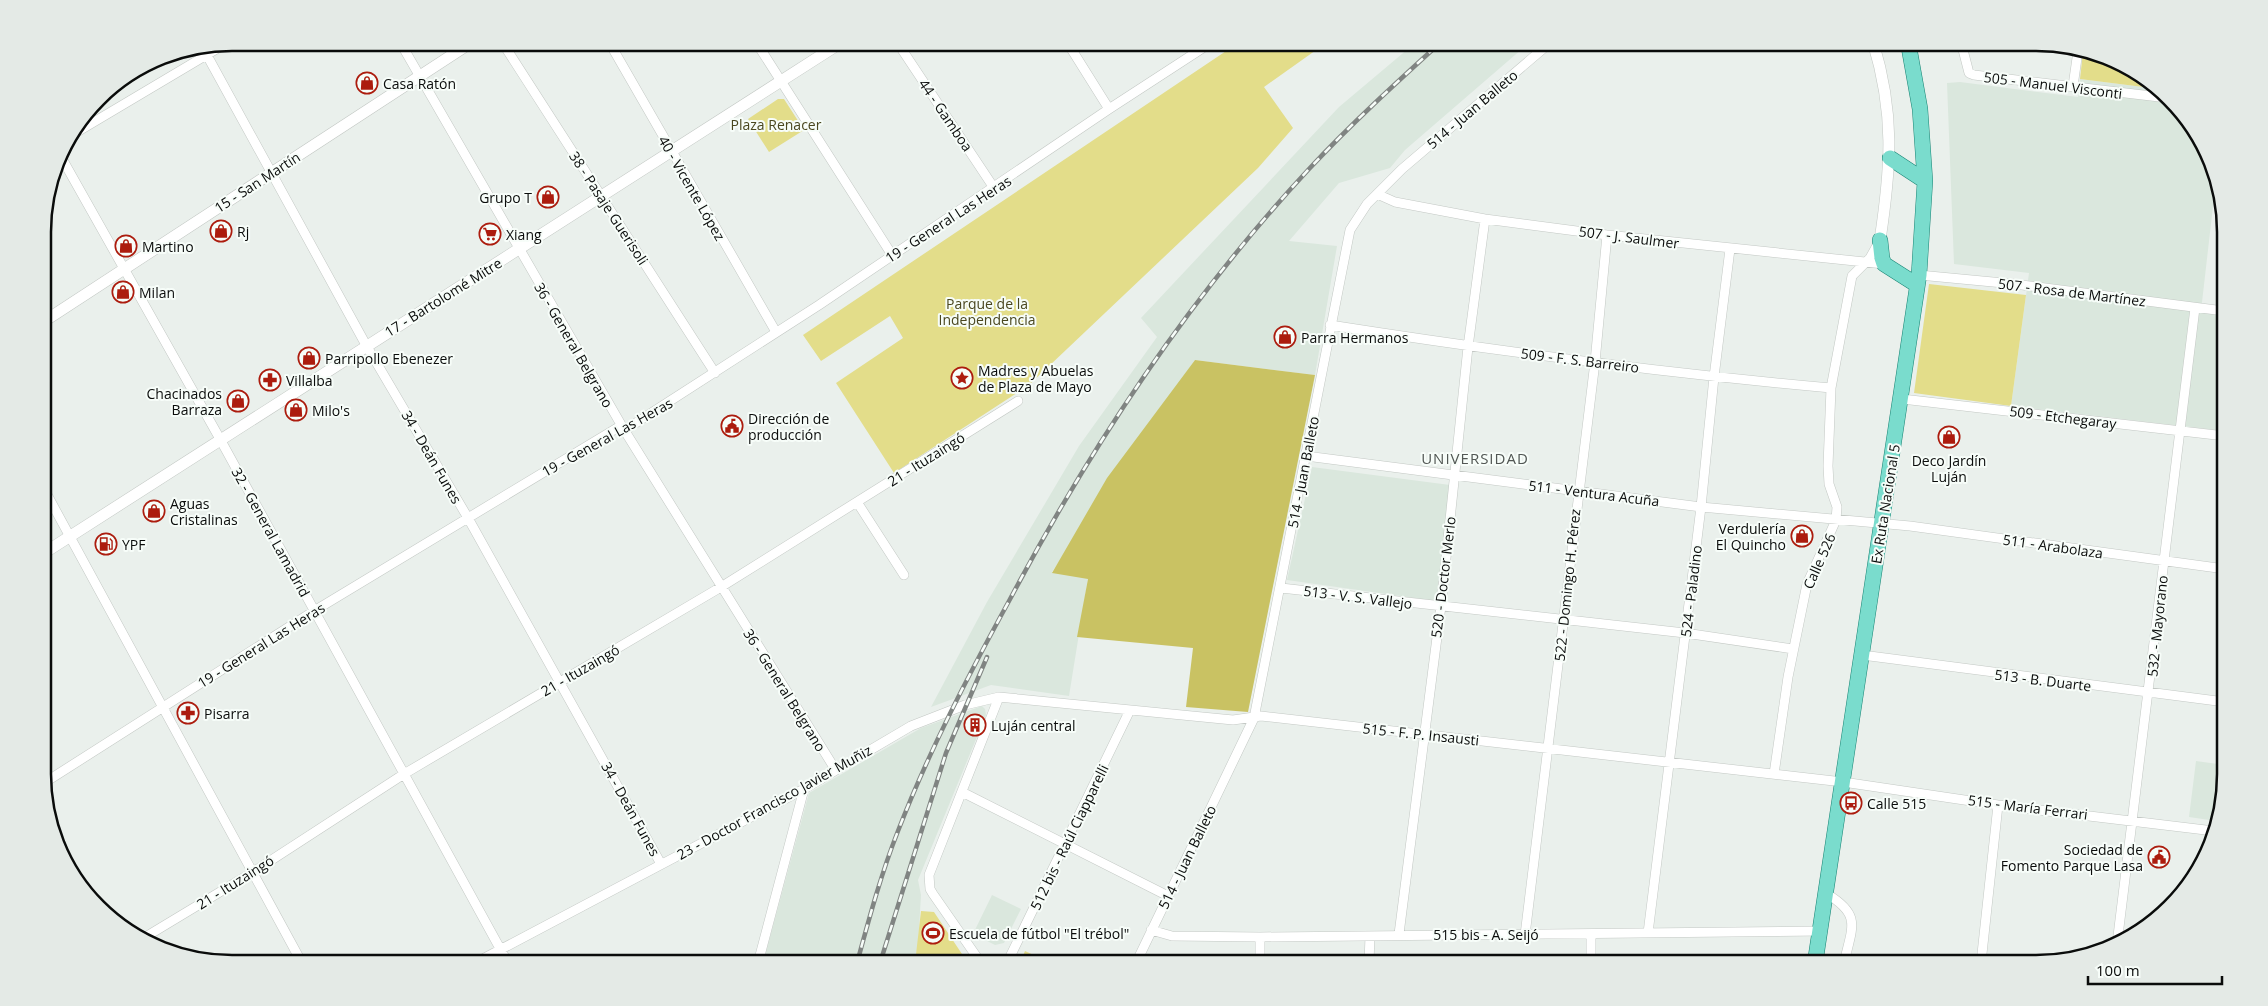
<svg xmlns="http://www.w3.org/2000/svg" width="2268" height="1006" font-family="'Open Sans',sans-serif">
<rect width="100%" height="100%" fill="#eaf0ec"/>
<!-- built -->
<path fill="#dae7dd" d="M420 43H440L426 52Z
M1415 43H1529L1405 150 1390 168 1339 183 1289 241 1337 246 1315 375 1195 360 1052 572 1088 578 1069 696 991 685 931 707 987 602 1079 446 1157 337 1141 318 1339 107Z
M2080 79 2159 89 2186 116 2211 159 2216 180 2201 311 2224 314 2225 431 2011 406 2029 273 1954 264 1947 83 1960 82 2078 97Z
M1312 467 1450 485 1436 601 1287 580Z
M982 706 985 709 986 715 918 880 921 895 918 947 914 963H763L809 793 921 728Z
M2196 761 2225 765 2216 821 2189 817Z
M992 895 1021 909 1004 943 995 945 973 934Z"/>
<!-- green -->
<path fill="#e3dd8a" d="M1238 43H1326L1264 87 1293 128 1258 168 1029 385 894 473 836 383 903 338 890 316 821 361 803 335Z
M2083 52C2111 57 2139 69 2159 89L2080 79Z
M778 99H784L804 130 769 152 748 119Z
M1929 284 2026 295 2011 406 1914 393Z
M921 911 934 912 968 963H915Z
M1025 951 1051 963H1020Z"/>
<!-- forest -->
<path fill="#c9c263" d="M1195 360 1315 375 1248 712 1186 707 1193 648 1077 637 1088 579 1052 573 1107 478Z"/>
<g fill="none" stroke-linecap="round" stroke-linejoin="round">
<!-- minor casing -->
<g stroke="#c3c8c4" stroke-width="10">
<path id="minor" d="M400 42 623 428 835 769
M502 42 715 373
M609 42 776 332
M756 42 892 255
M897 42 994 188
M1067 42 1109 109
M1961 42 1969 73 1974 75 2168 98
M203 48 366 345 468 518 661 864
M2073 86 2078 51
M72 135 225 44
M60 155 220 439 508 963
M1377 194 1395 202 1485 219 1607 235 1884 264
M1919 275 2014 284 2224 311
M1330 325C1496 351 1663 373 1831 388
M1902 399 2225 436
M1306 456 1701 507 1910 526 2225 569
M44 489 302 963
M857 502 904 575
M1281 588 1685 633 1793 649
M1862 655 2225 702
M1774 774 1788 677 1807 584 1836 520 1837 507 1829 484 1828 466 1831 388 1852 276 1870 258 1879 242
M44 783 314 611 617 428H628L819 305 1109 109 1212 42
M962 792 1168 896
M1827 894C1862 915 1852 927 1844 963
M1151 930 1172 936 1260 937 1821 931
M1648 933 1701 507 1714 377 1730 249
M1399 934 1441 606 1468 347 1485 219
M1591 934V963
M1525 935 1595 362 1607 235
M1260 937V963
M142 939 253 872 404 774 721 587 1018 401
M2117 944 2195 308
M475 963 804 789 911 726 965 705 999 697 1233 720 1261 716 1843 782 1998 805 2214 831
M758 963 804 789
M981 963 933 894 930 889 929 875 999 697
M1007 963 1130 710
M1136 963 1254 718 1350 230 1367 204 1402 169 1551 42
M1369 963 1370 936
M1981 963 1998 805"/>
</g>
<!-- tertiary casing -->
<g stroke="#c3c8c4" stroke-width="12">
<path id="tertiary" d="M1873 42C1895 114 1891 167 1880 240
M43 322 472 42
M44 553 842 42"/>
</g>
<!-- primary casing -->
<g stroke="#198474" stroke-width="16">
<path id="primary" d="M1890 158 1925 181
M1880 240 1882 258 1884 264 1917 285
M1815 963 1919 275 1925 181 1920 109 1908 42"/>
</g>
<!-- minor -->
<use href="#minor" stroke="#fff" stroke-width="9"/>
<!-- tertiary -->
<use href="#tertiary" stroke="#fff" stroke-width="11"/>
<!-- primary -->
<use href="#primary" stroke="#7adccd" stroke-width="15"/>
<!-- rail casing -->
<g stroke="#808482" stroke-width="4.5">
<path id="rail" d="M857 963C869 919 881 874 898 831 929 751 968 676 1009 601 1091 446 1189 298 1309 169 1351 124 1396 83 1441 42
M880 963 946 753 987 657"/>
</g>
<!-- rail -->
<use href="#rail" stroke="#f7fdf9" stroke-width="2.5" stroke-dasharray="8" stroke-linecap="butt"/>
</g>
<!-- icons -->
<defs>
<g id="shop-ring" transform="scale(1.125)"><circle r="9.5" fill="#f7fdf9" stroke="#ac1c0e" stroke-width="1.5"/><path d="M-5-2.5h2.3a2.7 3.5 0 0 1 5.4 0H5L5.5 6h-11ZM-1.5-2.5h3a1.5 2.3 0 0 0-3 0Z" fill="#ac1c0e"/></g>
<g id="supermarket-ring" transform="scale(1.125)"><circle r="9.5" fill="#f7fdf9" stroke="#ac1c0e" stroke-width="1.5"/><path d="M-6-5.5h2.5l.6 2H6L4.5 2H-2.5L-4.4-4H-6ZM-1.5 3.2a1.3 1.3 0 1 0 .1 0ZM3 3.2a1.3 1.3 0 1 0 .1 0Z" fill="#ac1c0e"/></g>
<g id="sight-ring" transform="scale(1.125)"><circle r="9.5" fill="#f7fdf9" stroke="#ac1c0e" stroke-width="1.5"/><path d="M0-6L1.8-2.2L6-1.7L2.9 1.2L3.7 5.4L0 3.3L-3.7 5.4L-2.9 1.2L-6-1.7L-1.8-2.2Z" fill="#ac1c0e"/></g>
<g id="pharmacy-ring" transform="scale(1.125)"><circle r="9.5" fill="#f7fdf9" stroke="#ac1c0e" stroke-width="1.5"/><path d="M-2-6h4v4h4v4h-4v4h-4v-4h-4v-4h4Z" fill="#ac1c0e"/></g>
<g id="civic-ring" transform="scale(1.125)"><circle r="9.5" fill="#f7fdf9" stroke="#ac1c0e" stroke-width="1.5"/><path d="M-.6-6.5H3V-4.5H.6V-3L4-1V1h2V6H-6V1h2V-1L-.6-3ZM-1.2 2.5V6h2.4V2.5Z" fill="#ac1c0e"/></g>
<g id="fuel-ring" transform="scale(1.125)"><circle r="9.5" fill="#f7fdf9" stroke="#ac1c0e" stroke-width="1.5"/><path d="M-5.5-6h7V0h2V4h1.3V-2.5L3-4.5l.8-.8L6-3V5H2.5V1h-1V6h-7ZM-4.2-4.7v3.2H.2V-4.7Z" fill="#ac1c0e"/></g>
<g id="building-ring" transform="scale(1.125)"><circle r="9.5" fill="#f7fdf9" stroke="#ac1c0e" stroke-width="1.5"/><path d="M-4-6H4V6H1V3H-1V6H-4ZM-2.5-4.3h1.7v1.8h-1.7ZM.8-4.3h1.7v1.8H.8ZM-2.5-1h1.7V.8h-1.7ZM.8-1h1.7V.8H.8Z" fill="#ac1c0e"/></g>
<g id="bus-ring" transform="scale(1.125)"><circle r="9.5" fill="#f7fdf9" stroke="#ac1c0e" stroke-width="1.5"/><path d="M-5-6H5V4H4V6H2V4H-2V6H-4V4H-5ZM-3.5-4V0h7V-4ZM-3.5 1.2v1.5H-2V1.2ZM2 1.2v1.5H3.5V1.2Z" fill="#ac1c0e"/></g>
<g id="stadium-ring" transform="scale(1.125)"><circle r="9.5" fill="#f7fdf9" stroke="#ac1c0e" stroke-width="1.5"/><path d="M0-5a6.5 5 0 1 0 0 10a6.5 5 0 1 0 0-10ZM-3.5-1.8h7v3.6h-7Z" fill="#ac1c0e"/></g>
</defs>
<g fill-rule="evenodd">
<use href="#shop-ring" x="367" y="83"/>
<use href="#shop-ring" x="548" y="197"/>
<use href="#shop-ring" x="221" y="231"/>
<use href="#supermarket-ring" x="490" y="234"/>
<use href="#shop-ring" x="126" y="246"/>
<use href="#shop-ring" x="123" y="292"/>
<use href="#shop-ring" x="1285" y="337"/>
<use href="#shop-ring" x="309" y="358"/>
<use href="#sight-ring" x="962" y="378"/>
<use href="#pharmacy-ring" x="270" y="380"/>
<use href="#shop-ring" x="238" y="401"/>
<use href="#shop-ring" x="296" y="410"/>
<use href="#civic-ring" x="732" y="426"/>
<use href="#shop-ring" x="1949" y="437"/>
<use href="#shop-ring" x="154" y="511"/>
<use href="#shop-ring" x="1802" y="536"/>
<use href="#fuel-ring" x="106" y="544"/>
<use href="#pharmacy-ring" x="188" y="713"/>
<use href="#building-ring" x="975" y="725"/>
<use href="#bus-ring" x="1851" y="803"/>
<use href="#civic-ring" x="2159" y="857"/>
<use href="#stadium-ring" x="933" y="933"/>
</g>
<g text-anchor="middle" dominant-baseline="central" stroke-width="4" stroke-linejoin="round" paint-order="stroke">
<!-- poi labels -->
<g font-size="14" fill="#0a0c0b" stroke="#f7fdf9" text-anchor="start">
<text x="383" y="83">Casa Ratón</text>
<text x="532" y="197" text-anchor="end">Grupo T</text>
<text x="237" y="231">Rj</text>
<text x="506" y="234">Xiang</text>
<text x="142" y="246">Martino</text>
<text x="139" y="292">Milan</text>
<text x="1301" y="337">Parra Hermanos</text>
<text x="325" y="358">Parripollo Ebenezer</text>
<text x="978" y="370">Madres y Abuelas<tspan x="978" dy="16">de Plaza de Mayo</tspan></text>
<text x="286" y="380">Villalba</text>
<text x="222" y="393" text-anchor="end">Chacinados<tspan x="222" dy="16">Barraza</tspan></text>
<text x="312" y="410">Milo's</text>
<text x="748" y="418">Dirección de<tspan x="748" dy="16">producción</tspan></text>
<text x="1949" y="460" text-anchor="middle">Deco Jardín<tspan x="1949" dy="16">Luján</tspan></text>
<text x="170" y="503">Aguas<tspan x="170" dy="16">Cristalinas</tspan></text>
<text x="1786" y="528" text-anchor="end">Verdulería<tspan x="1786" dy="16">El Quincho</tspan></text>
<text x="122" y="544">YPF</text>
<text x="204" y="713">Pisarra</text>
<text x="991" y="725">Luján central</text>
<text x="1867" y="803">Calle 515</text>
<text x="2143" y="849" text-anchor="end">Sociedad de<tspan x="2143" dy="16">Fomento Parque Lasa</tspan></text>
<text x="949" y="933">Escuela de fútbol "El trébol"</text>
</g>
<!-- street labels -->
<g font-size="14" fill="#0a0c0b" stroke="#f7fdf9">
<text transform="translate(2053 85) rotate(7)">505 - Manuel Visconti</text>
<text transform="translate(1472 109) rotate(-40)">514 - Juan Balleto</text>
<text transform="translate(946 115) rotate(56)">44 - Gamboa</text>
<text transform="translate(257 182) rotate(-33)">15 - San Martín</text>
<text transform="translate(692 188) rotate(60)">40 - Vicente López</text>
<text transform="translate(609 208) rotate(57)">38 - Pasaje Guerisoli</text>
<text transform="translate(948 219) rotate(-33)">19 - General Las Heras</text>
<text transform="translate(1629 237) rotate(7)">507 - J. Saulmer</text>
<text transform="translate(2072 292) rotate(7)">507 - Rosa de Martínez</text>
<text transform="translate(443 297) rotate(-32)">17 - Bartolomé Mitre</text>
<text transform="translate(574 345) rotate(60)">36 - General Belgrano</text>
<text transform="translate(1580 360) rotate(7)">509 - F. S. Barreiro</text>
<text transform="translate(2063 417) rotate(7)">509 - Etchegaray</text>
<text transform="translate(607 437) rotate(-29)">19 - General Las Heras</text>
<text transform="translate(432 457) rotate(60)">34 - Deán Funes</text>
<text transform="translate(926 459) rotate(-32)">21 - Ituzaingó</text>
<text transform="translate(1303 472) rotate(-79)">514 - Juan Balleto</text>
<text transform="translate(1594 493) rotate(7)">511 - Ventura Acuña</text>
<text transform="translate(1885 504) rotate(-81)">Ex Ruta Nacional 5</text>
<text transform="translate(271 532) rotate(61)">32 - General Lamadrid</text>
<text transform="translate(2053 546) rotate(8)">511 - Arabolaza</text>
<text transform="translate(1819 561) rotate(-66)">Calle 526</text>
<text transform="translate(1443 577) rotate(-83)">520 - Doctor Merlo</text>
<text transform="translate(1567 585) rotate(-84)">522 - Domingo H. Pérez</text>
<text transform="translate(1691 591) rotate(-83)">524 - Paladino</text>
<text transform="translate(1358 597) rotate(7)">513 - V. S. Vallejo</text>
<text transform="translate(2157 626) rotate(-84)">532 - Mayorano</text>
<text transform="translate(261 645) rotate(-32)">19 - General Las Heras</text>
<text transform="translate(580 670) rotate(-30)">21 - Ituzaingó</text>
<text transform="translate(2043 680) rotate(7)">513 - B. Duarte</text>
<text transform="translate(785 690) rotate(58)">36 - General Belgrano</text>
<text transform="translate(1421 734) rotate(6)">515 - F. P. Insausti</text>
<text transform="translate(774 802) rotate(-29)">23 - Doctor Francisco Javier Muñiz</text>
<text transform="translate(2028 807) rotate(7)">515 - María Ferrari</text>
<text transform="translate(631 809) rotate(61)">34 - Deán Funes</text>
<text transform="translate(1069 837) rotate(-64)">512 bis - Raúl Ciapparelli</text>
<text transform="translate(1187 857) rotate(-64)">514 - Juan Balleto</text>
<text transform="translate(235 882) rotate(-32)">21 - Ituzaingó</text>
<text x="1486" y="934">515 bis - A. Seijó</text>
</g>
<!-- park labels -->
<g font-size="14" fill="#4a471f" stroke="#f7fdf9">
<text x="776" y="124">Plaza Renacer</text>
<text x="987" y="303">Parque de la<tspan x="987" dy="16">Independencia</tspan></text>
</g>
<!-- neighbourhood labels -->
<g font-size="15" letter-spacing="1" fill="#525754" stroke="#f7fdf9">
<text x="1475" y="458">UNIVERSIDAD</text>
</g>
</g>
<!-- crop -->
<path d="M0 0H2268V1006H0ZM232 51H2036A181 181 0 0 1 2217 232V774A181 181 0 0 1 2036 955H232A181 181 0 0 1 51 774V232A181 181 0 0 1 232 51Z" fill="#e4eae6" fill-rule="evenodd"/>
<path fill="none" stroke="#0a0c0b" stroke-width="2.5" d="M232 51H2036A181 181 0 0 1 2217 232V774A181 181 0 0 1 2036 955H232A181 181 0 0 1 51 774V232A181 181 0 0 1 232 51Z"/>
<!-- scale -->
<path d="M2088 976v8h134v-8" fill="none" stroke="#0a0c0b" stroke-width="2.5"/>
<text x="2096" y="976" font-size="15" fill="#0a0c0b" stroke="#f7fdf9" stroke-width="4" paint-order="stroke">100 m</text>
</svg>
